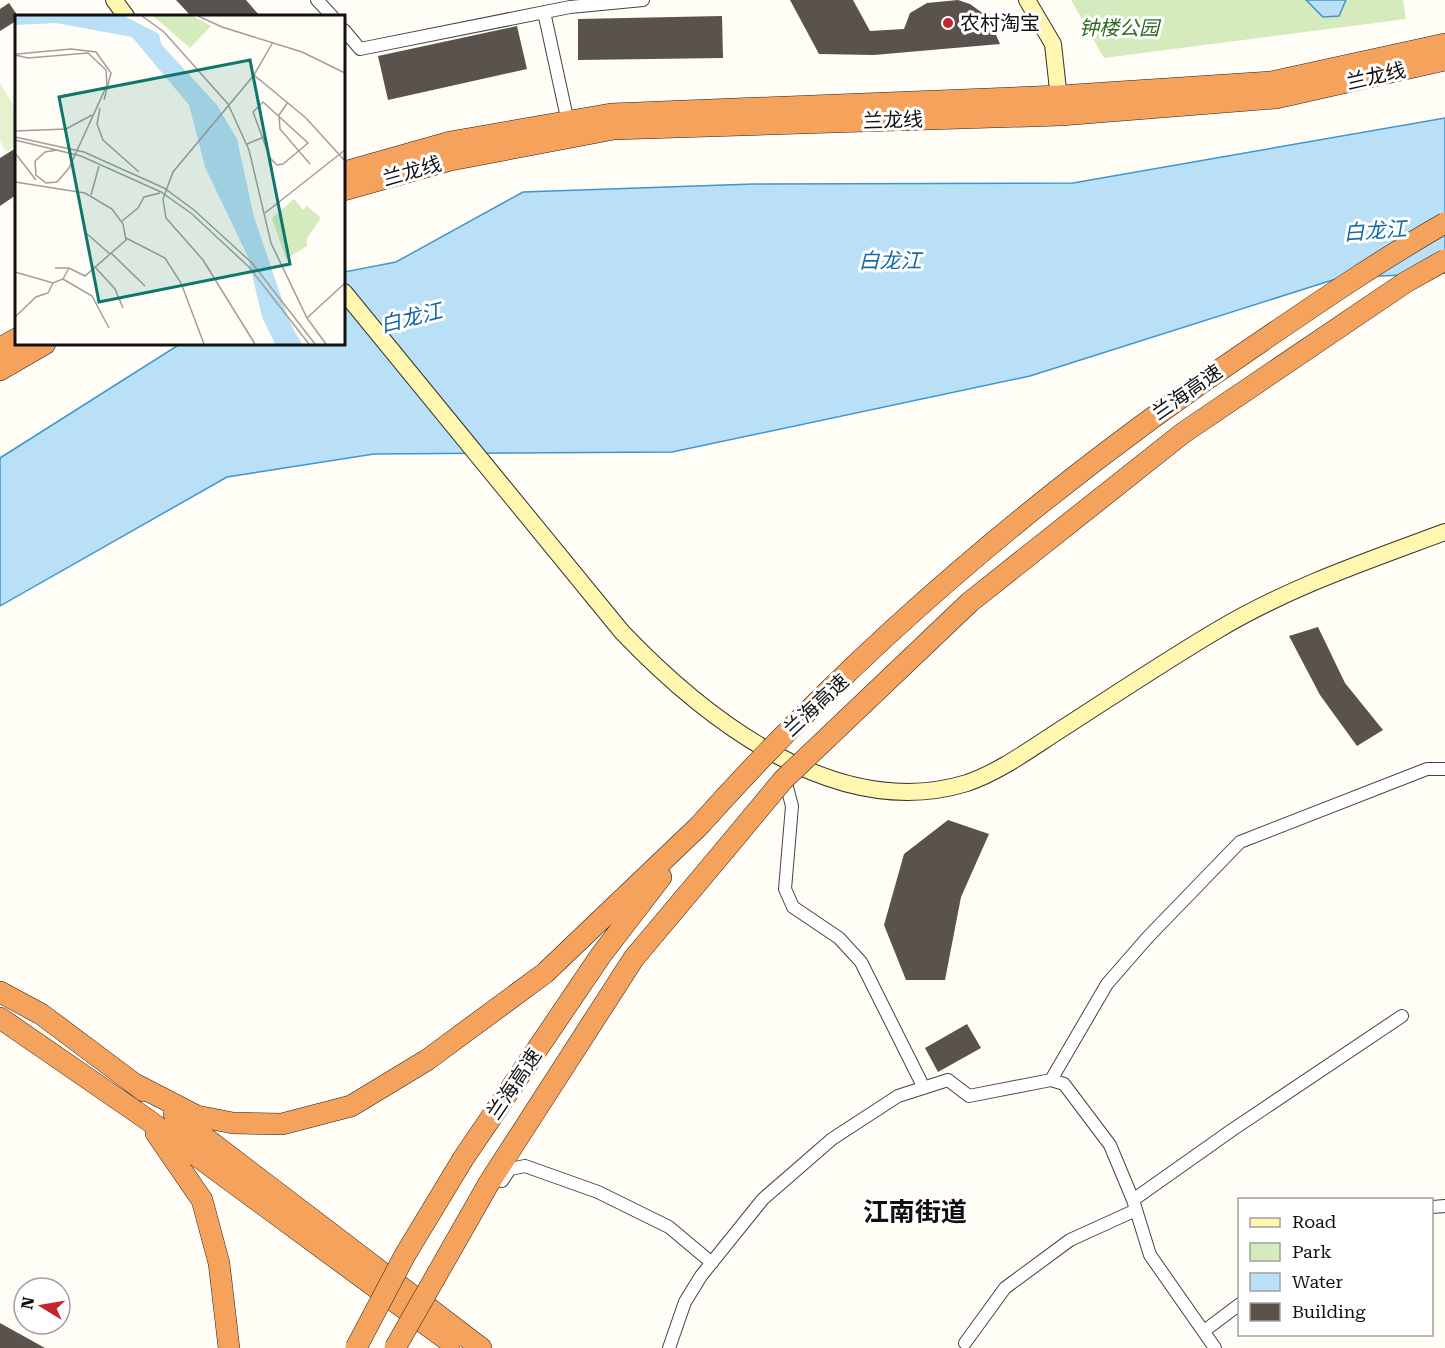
<svg xmlns="http://www.w3.org/2000/svg" width="1445" height="1348" font-family="'Roboto Serif','Noto Sans SC',serif">
<rect width="100%" height="100%" fill="#fffdf5"/>
<!-- green -->
<path fill="#d5ebbd" d="M1071 0H1403L1406 19 1104 58Z"/>
<!-- pitch -->
<path fill="#e6f2cf" d="M0 83 16 110V145L6 152 0 141Z"/>
<!-- water -->
<path fill="#b9e0f7" stroke="#3f96cf" stroke-width="1.5" d="M1306 0H1346L1339 16 1323 17Z
M1445 118V273L1339 278 1030 376 672 452 374 454 227 477 0 606V458L180 344H344V272L396 262 523 192 753 184 1073 183Z"/>
<!-- building -->
<path fill="#5a524d" d="M176 0H246L260 16H191Z
M790 0H853L870 31 904 29 910 13 927 3 958 0 970 4 988 17 1000 44 874 55 819 54Z
M9 3 18 16 16 21 0 31V9Z
M722 16 723 58 578 60V19Z
M517 26 527 69 388 100 378 56Z
M16 148V195L0 206V158Z
M1318 627 1345 683 1383 730 1357 746 1320 695 1289 636Z
M948 820 989 834 961 897 945 980H906L884 925 904 854Z
M967 1024 981 1048 938 1072 925 1048Z
M0 1323 45 1348H0Z"/>
<g fill="none" stroke-linecap="round" stroke-linejoin="round">
<!-- street casing -->
<g stroke="#444" stroke-width="14">
<path id="street" d="M317 0 332 16
M544 12 569 127
M344 30 360 49 570 7 643 0
M784 776 792 806 785 889 793 907 839 938 861 962 924 1088
M1051 1080 1107 984 1148 937 1240 842 1427 769H1445
M502 1181 510 1169 525 1166 598 1192 669 1227 712 1263
M1133 1200 1232 1130 1402 1016
M1432 1207 1445 1206
M1204 1331 1240 1304
M965 1343 1005 1288 1070 1240 1136 1210
M669 1348 685 1302 701 1276 763 1199 832 1139 898 1096 948 1080 969 1096 1051 1080 1064 1084 1110 1145 1133 1200 1150 1255 1215 1348"/>
</g>
<!-- secondary casing -->
<g stroke="#333" stroke-width="18">
<path id="secondary" d="M114 0 126 16
M1027 0 1053 44 1060 108
M344 292 622 632C706 720 837 823 967 783 999 772 1029 750 1057 732 1110 698 1162 663 1216 631 1287 588 1367 561 1445 532"/>
</g>
<!-- highway casing -->
<g stroke="#222" stroke-width="22">
<path id="highway" d="M344 172 450 142 611 114 1059 96 1271 82 1445 44
M344 190 451 160 614 129 1061 115 1276 98 1445 60
M0 348 16 339
M0 370 45 344
M0 992 41 1014 144 1091
M0 1018 148 1120 450 1342
M133 1083 197 1116 233 1123 282 1124 351 1106 427 1060 545 973 699 826
M174 1114 481 1348
M156 1133 202 1200 219 1263 229 1348
M463 1159 601 955 661 877
M489 1183 634 958 724 851"/>
</g>
<!-- street -->
<use href="#street" stroke="#fff" stroke-width="12"/>
<!-- secondary -->
<use href="#secondary" stroke="#fff6b0" stroke-width="16"/>
<!-- highway -->
<use href="#highway" stroke="#f5a25d" stroke-width="21"/>
<!-- highway-bridge casing -->
<g stroke="#222" stroke-width="22" stroke-linecap="butt">
<path id="highway-bridge" d="M699 826C864 641 1057 479 1262 341 1322 300 1382 259 1445 223
M724 851 783 780 970 602 1183 433 1406 282 1445 260
M356 1348 405 1255 463 1159
M395 1348 489 1183"/>
</g>
<!-- highway-bridge -->
<use href="#highway-bridge" stroke="#f5a25d" stroke-width="21"/>
</g>
<!-- markers -->
<circle fill="#c4262e" stroke="#fff" stroke-width="2" cx="948" cy="23" r="6"/>
<g text-anchor="middle" dominant-baseline="central" stroke-width="6" stroke-linejoin="round" paint-order="stroke">
<!-- poi labels -->
<g font-size="20" fill="#111" stroke="#fff" text-anchor="start">
<text x="960" y="23">农村淘宝</text>
</g>
<!-- park labels -->
<g font-size="20" font-style="italic" fill="#2f6b1f" stroke="#fff">
<text x="1119" y="28">钟楼公园</text>
</g>
<!-- street labels -->
<g font-size="20" fill="#111" stroke="#fff">
<text transform="translate(1376 76) rotate(-13)">兰龙线</text>
<text transform="translate(893 120) rotate(-2)">兰龙线</text>
<text transform="translate(412 171) rotate(-16)">兰龙线</text>
<text transform="translate(1187 392) rotate(-35)">兰海高速</text>
<text transform="translate(816 705) rotate(-43)">兰海高速</text>
<text transform="translate(514 1084) rotate(-56)">兰海高速</text>
</g>
<!-- water labels -->
<g font-size="21" font-style="italic" fill="#1768a6" stroke="#fff">
<text transform="translate(1375 231) rotate(-4)">白龙江</text>
<text x="890" y="261">白龙江</text>
<text transform="translate(411 318) rotate(-14)">白龙江</text>
</g>
<!-- district labels -->
<g font-size="26" font-weight="bold" fill="#111" stroke="#fff">
<text x="915" y="1212">江南街道</text>
</g>
</g>
<!-- overview -->
<g transform="translate(15 15)">
<rect width="330" height="330" fill="#fffdf5"/>
<path d="M138 1H178L196 11 175 33ZM279 184 288 195 292 191 306 203 292 223V231L271 244 257 203Z" fill="#d5ebbd"/>
<path d="M0 1H109L144 19 146 29 202 90 222 124 239 202 275 308 287 329H260L247 302 233 242 190 152 174 90 117 22 41 8 0 10Z" fill="#b9e0f7"/>
<path fill="none" stroke="#a09f9a" stroke-width="1.5" d="M127 1 149 17 213 89 234 135 256 228 292 303 311 329M183 1 207 12 287 37 330 58M2 39 56 34 81 37 96 58 89 85M0 40 13 43 73 38 91 55 92 70 54 153 42 167 31 168 21 160 20 146 30 137 42 135M0 43V83M239 60 291 103 330 146M248 87 293 128 268 149 262 150 255 143 238 97ZM273 87 264 100 265 114 295 149M85 93 82 109 88 125 124 157M0 116 51 114 77 100M0 122 69 137 149 173 179 195 237 248 300 329M0 125 66 141 146 177 177 199 234 252 294 329M232 129 249 122M0 138 21 165M0 167 70 178 97 194 108 209 111 225 70 261 54 253H40M76 180 84 151M250 198 330 135M107 206 123 193 129 182 145 178M71 218 95 239M111 223 150 243 166 268 189 329M96 238 130 271M80 252 100 274 108 293M0 257 38 268 48 264 54 253M48 264 77 281 94 313M0 302 21 282 33 278 38 268M292 303 330 268M240 329 188 245 151 203 148 184 158 157 239 60 258 27"/>
<path fill="#0f766e" fill-opacity="0.15" stroke="#0f766e" stroke-width="3" d="M235 45 275 249 84 287 44 82Z"/>
<rect width="330" height="330" fill="none" stroke="#111" stroke-width="3"/>
</g>
<!-- legend -->
<rect x="1238" y="1198" width="195" height="138" fill="#ffffff" stroke="#a0a0a0" stroke-width="1.5"/>
<rect x="1250" y="1218" width="30" height="9" fill="#fff6b0" stroke="#a0a0a0" stroke-width="1.5"/>
<text x="1292" y="1228" font-size="18" fill="#111111">Road</text>
<rect x="1250" y="1243" width="30" height="18" fill="#d5ebbd" stroke="#a0a0a0" stroke-width="1.5"/>
<text x="1292" y="1258" font-size="18" fill="#111111">Park</text>
<rect x="1250" y="1273" width="30" height="18" fill="#b9e0f7" stroke="#a0a0a0" stroke-width="1.5"/>
<text x="1292" y="1288" font-size="18" fill="#111111">Water</text>
<rect x="1250" y="1303" width="30" height="18" fill="#5a524d" stroke="#a0a0a0" stroke-width="1.5"/>
<text x="1292" y="1318" font-size="18" fill="#111111">Building</text>
<!-- north arrow -->
<g transform="translate(42 1306) rotate(281)"><circle r="28" fill="#ffffff" stroke="#a0a0a0" stroke-width="1.5"/>
<path d="M0-4.5L10 22L0 15L-10 22Z" fill="#c4262e"/>
<text y="-9" font-size="16" font-weight="bold" text-anchor="middle" fill="#111111">N</text>
</g>
</svg>
